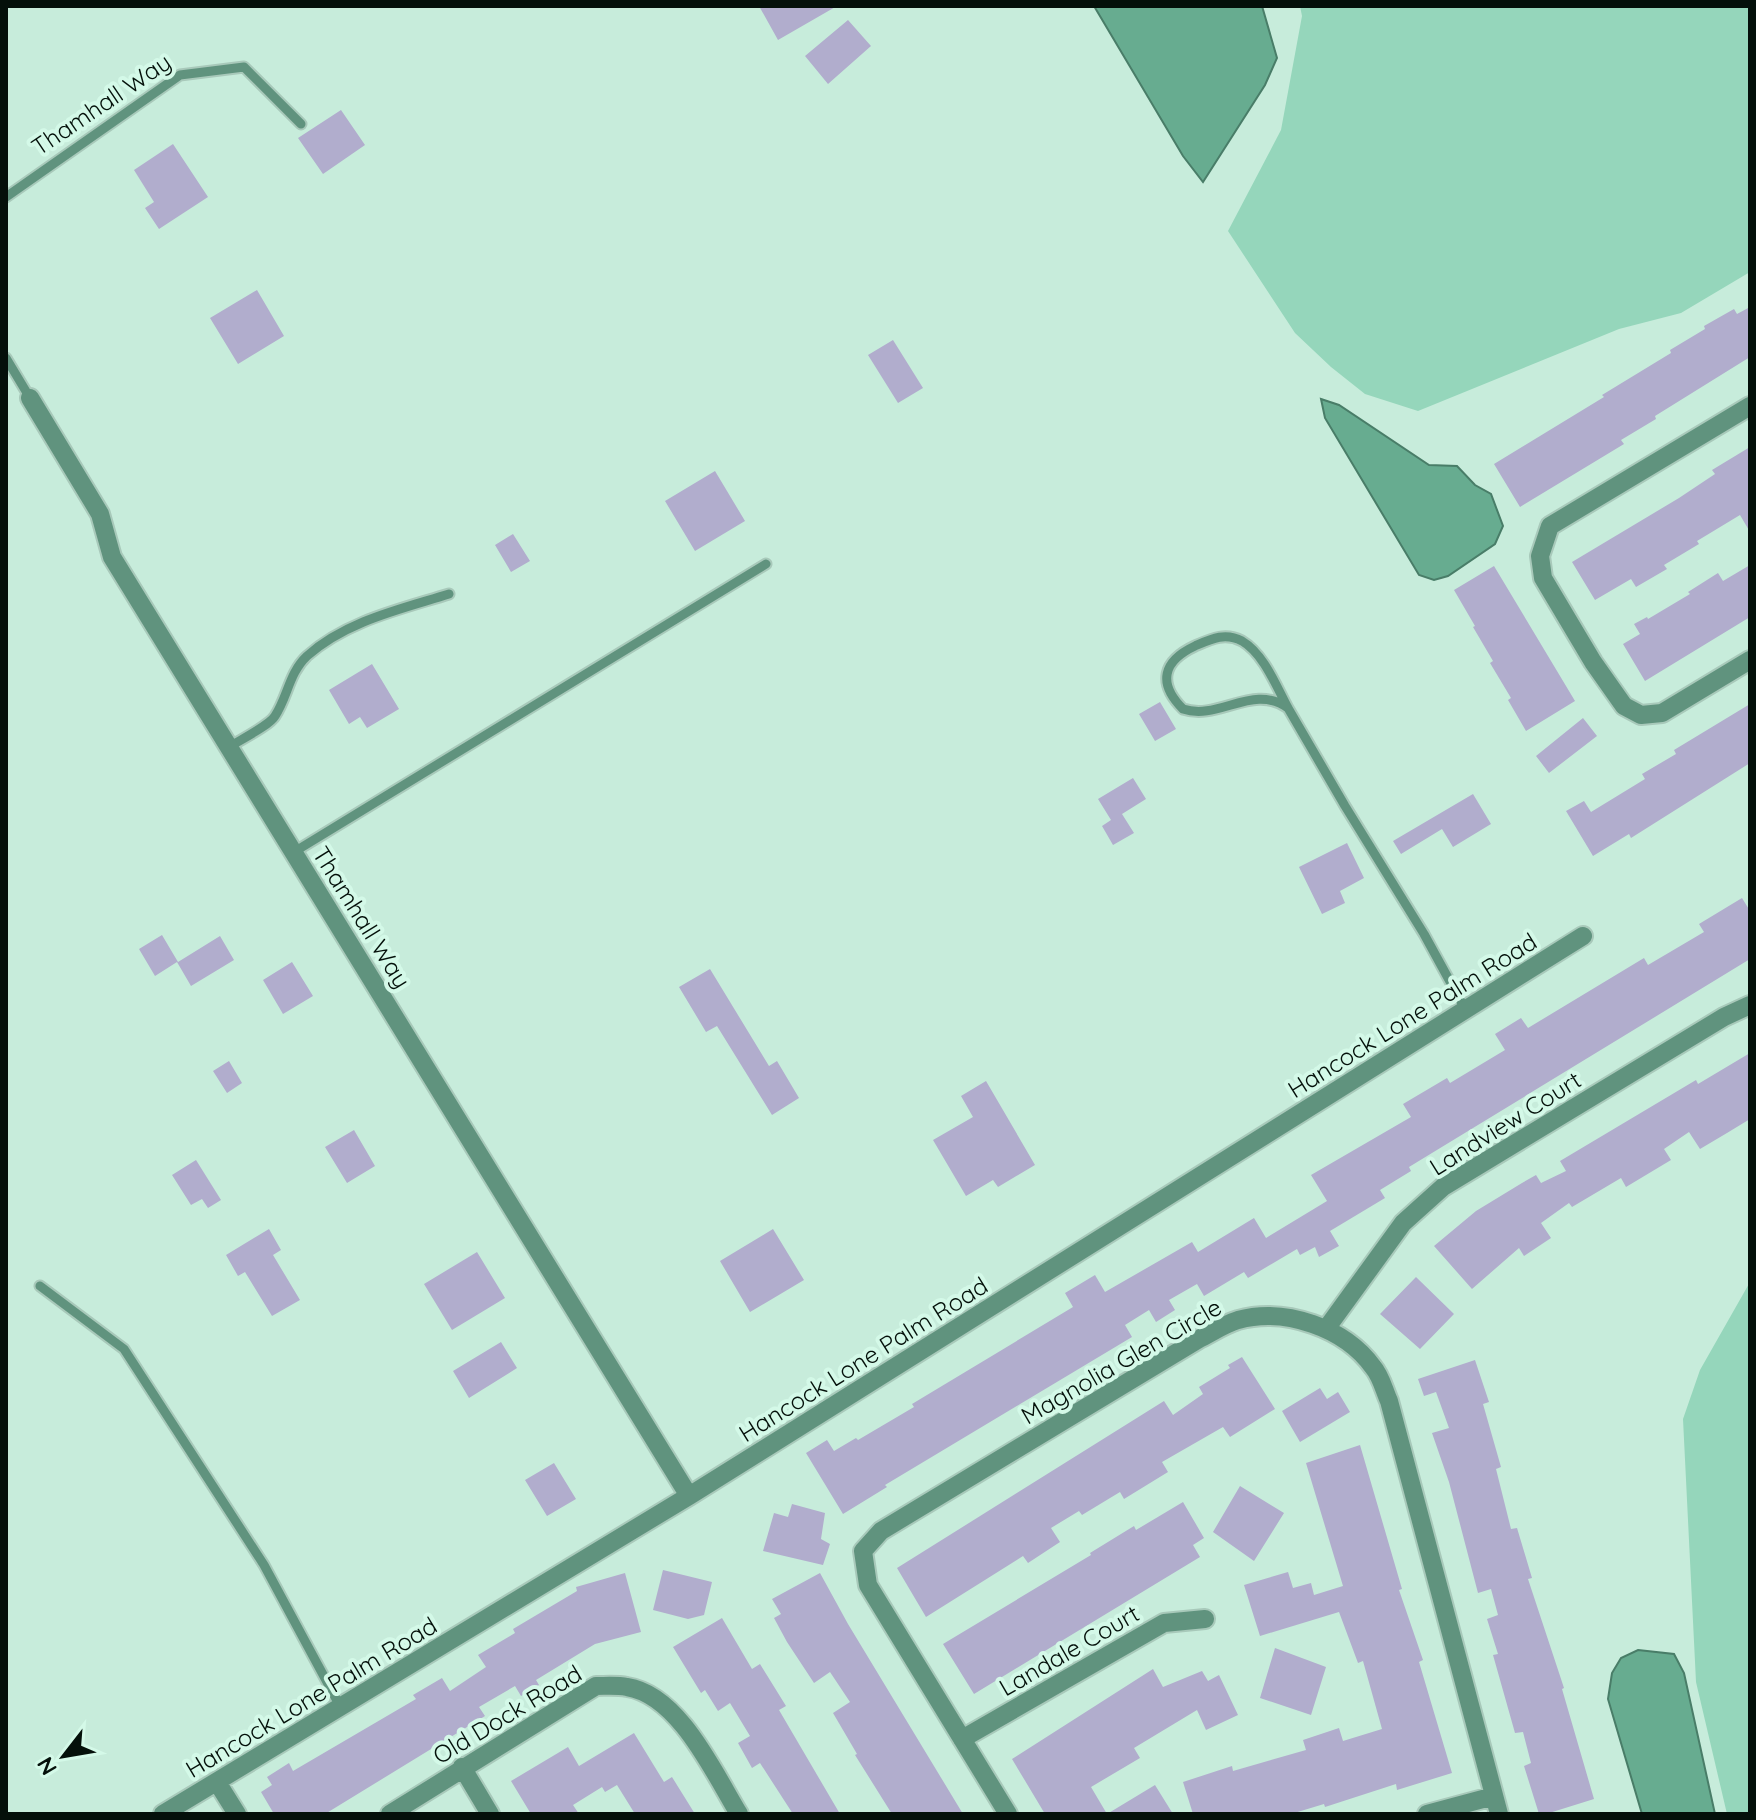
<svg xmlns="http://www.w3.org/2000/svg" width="1756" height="1820" font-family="Quicksand,sans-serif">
<rect width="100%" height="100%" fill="#c7ecdb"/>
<!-- green -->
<path fill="#95d6bb" d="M1300 6H1750V272L1681 313 1619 329 1418 411 1365 394 1331 367 1295 333 1228 231 1281 130 1302 16Z
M1750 1282V1814H1727L1696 1682 1683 1419 1700 1370Z"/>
<!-- water -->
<path fill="#67ac90" stroke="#497d68" stroke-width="2" d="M1094 6H1262L1277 58 1265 85 1203 182 1183 156Z
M1321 399 1339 405 1429 465 1457 466 1475 485 1491 494 1503 526 1495 544 1448 576 1434 580 1419 575 1325 418Z
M1638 1650 1674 1654 1684 1673 1715 1814H1642L1608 1699 1612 1673 1621 1658Z"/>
<!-- building -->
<path fill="#b1adcd" d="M759 6H837L778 40Z
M848 20 871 46 828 84 805 56Z
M341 110 365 145 323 174 298 138Z
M173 144 208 197 159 229 145 208 154 202 134 170Z
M257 290 284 336 238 364 210 318Z
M1750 307V357L1655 416 1656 419 1621 440 1624 444 1520 507 1494 464 1604 397 1602 395 1671 353 1670 350 1705 329 1704 326 1734 309 1737 314Z
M893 340 923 388 898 403 868 355Z
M1750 447V532L1740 515 1697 541 1699 544 1664 565 1667 569 1636 587 1631 579 1595 600 1572 562 1679 498 1715 474 1712 470Z
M715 471 745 521 695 551 665 501Z
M513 534 530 561 511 572 495 545Z
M1750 565V617L1645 681 1623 644 1640 634 1634 624 1647 617 1648 619 1690 594 1688 592 1718 573 1723 581Z
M1494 566 1575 701 1526 731 1508 700 1511 698 1490 663 1493 661 1473 627 1475 626 1454 590Z
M372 664 399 709 367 728 360 717 349 724 329 690Z
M1160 702 1176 729 1155 741 1139 714Z
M1750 704V763L1631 838 1629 834 1593 856 1566 811 1584 801 1591 812 1645 779 1642 774 1676 754 1674 750Z
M1583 718 1597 736 1549 773 1536 756Z
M1133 778 1146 799 1122 814 1134 833 1113 845 1102 826 1111 820 1098 799Z
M1473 794 1491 824 1453 847 1442 829 1401 854 1393 841Z
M1347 843 1364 878 1340 891 1345 903 1322 914 1299 867Z
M1742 898 1750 911V959L1409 1167 1411 1171 1380 1190 1385 1198 1330 1231 1339 1246 1319 1257 1315 1247 1300 1255 1297 1249 1248 1278 1244 1272 1204 1296 1197 1284 1169 1300 1175 1310 1156 1322 1149 1310 1125 1325 1132 1337 885 1485 887 1487 843 1514 806 1453 827 1440 834 1451 856 1438 858 1440 914 1407 912 1404 1073 1307 1065 1293 1095 1275 1105 1292 1192 1242 1198 1252 1254 1218 1266 1238 1327 1201 1311 1175 1411 1117 1403 1104 1447 1078 1450 1083 1505 1050 1495 1034 1521 1018 1528 1028 1644 958 1648 965 1704 932 1699 924Z
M162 935 178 962 220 936 234 960 191 986 177 962 155 976 139 949Z
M292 962 313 996 283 1014 263 980Z
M710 969 769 1066 777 1061 799 1098 772 1115 717 1026 706 1032 679 987Z
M1750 1053V1119L1727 1133 1700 1149 1689 1132 1664 1149 1671 1160 1626 1187 1621 1178 1572 1207 1569 1203 1541 1223 1551 1238 1524 1256 1519 1248 1472 1289 1434 1246 1476 1211 1522 1183 1536 1175 1541 1183 1566 1171 1560 1161 1696 1080 1698 1084Z
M229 1061 242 1083 227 1093 213 1071Z
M986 1081 1035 1165 998 1187 993 1180 966 1196 933 1140 973 1117 961 1096Z
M354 1130 375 1166 347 1183 325 1147Z
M196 1160 221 1200 208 1208 202 1199 191 1205 172 1175Z
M269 1229 281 1250 273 1255 300 1300 272 1316 245 1272 238 1276 226 1255Z
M773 1229 804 1280 750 1312 720 1261Z
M477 1252 505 1298 452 1330 424 1284Z
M1416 1277 1454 1314 1420 1349 1380 1314Z
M501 1342 517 1368 469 1398 453 1371Z
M1242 1357 1275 1409 1230 1437 1223 1427 1162 1462 1168 1472 1124 1499 1120 1492 1082 1515 1079 1511 1051 1528 1060 1542 1028 1563 1023 1556 926 1617 897 1568 1164 1401 1173 1415 1203 1394 1199 1387 1230 1368 1228 1365Z
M1475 1360 1489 1402 1483 1404 1501 1467 1496 1469 1511 1529 1517 1528 1532 1578 1528 1579 1564 1688 1562 1689 1594 1799 1546 1814H1539L1524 1766 1531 1763 1523 1732 1515 1733 1493 1655 1498 1654 1487 1619 1498 1615 1491 1589 1478 1593 1449 1482 1432 1433 1449 1428 1436 1392 1424 1396 1418 1379Z
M1320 1388 1327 1399 1338 1392 1350 1412 1300 1442 1282 1411Z
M1360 1445 1402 1589 1399 1590 1423 1660 1419 1662 1452 1773 1397 1790 1396 1784 1325 1807 1324 1804 1291 1814H1193L1183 1782 1232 1766 1233 1771 1306 1750 1303 1740 1339 1728 1343 1741 1382 1729 1363 1661 1358 1663 1339 1612 1260 1636 1244 1585 1288 1572 1293 1588 1311 1583 1314 1595 1343 1586 1306 1463Z
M554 1463 576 1499 547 1516 525 1480Z
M1240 1486 1284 1513 1254 1561 1213 1532Z
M1183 1502 1204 1538 1193 1545 1200 1557 974 1694 943 1644 1091 1555 1090 1553 1134 1526 1136 1530Z
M792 1504 825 1513 821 1539 830 1544 823 1565 763 1551 774 1513 788 1517Z
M663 1570 712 1582 704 1615 688 1619 653 1610Z
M625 1573 641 1632 595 1644 536 1680 539 1685 521 1696 515 1686 479 1707 485 1716 325 1814H274L261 1792 272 1785 267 1777 289 1763 293 1771 416 1699 413 1695 442 1678 450 1691 486 1667 478 1655 515 1633 513 1629 577 1591 576 1587Z
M820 1573 848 1624 963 1814H892L855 1755 857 1754 833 1713 850 1702 830 1672 814 1683 787 1642 774 1618 781 1614 772 1599Z
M722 1618 752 1669 760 1664 786 1706 779 1710 840 1814H793L760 1763 752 1768 738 1743 750 1736 730 1703 718 1711 705 1690 701 1693 673 1647Z
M1275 1648 1326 1667 1311 1715 1260 1698Z
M1153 1669 1163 1687 1202 1671 1208 1681 1219 1675 1238 1715 1206 1730 1197 1710 1134 1748 1140 1758 1091 1787 1107 1814 1155 1785 1173 1814H1045L1012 1759Z
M634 1733 664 1782 672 1777 695 1814H635L617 1785 605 1792 602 1787 573 1805 579 1814H531L511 1781 568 1747 579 1766Z"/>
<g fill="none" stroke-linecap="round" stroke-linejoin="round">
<!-- lane casing -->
<g stroke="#a8c9ba" stroke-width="13">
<path id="lane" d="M6 197 180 75 244 67 301 124
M6 358 30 398
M1288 708C1276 686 1264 654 1242 641 1225 632 1211 639 1195 646 1163 661 1157 683 1183 709 1219 721 1253 683 1288 708L1345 806 1424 934 1465 1009
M229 747C240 740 270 725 275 716 288 696 289 673 307 656 346 621 401 609 449 594
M294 852 766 564
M40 1286 124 1349 264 1565 341 1708"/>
</g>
<!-- street casing -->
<g stroke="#a8c9ba" stroke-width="22">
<path id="street" d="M30 398 100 514 112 557 689 1496
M1750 406 1550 526 1540 556 1543 578 1593 662 1624 706 1641 715 1662 713 1750 660
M1326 1329 1403 1223 1443 1187 1724 1017 1750 1005
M962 1739 1164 1623 1205 1619
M462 1767 490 1814
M217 1782 237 1814
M163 1814 689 1496 1583 936
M390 1814 596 1686C606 1686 617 1685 627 1687 679 1695 714 1773 739 1814
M1008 1814 868 1585 863 1551 881 1531 1199 1339C1211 1333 1225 1324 1238 1320 1285 1307 1345 1328 1373 1367 1381 1376 1384 1390 1389 1401L1499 1814
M1427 1814 1494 1796"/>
</g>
<!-- lane -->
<use href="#lane" stroke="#60937e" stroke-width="9"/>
<!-- street -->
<use href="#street" stroke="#60937e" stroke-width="18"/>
</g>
<g text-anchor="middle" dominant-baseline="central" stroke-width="8" stroke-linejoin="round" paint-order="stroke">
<!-- street labels -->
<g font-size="24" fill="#04100a" stroke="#d4f9e8">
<text transform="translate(101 104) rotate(-34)">Thamhall Way</text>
<text transform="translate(362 917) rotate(58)">Thamhall Way</text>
<text transform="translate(1412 1015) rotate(-32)">Hancock Lone Palm Road</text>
<text transform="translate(1505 1123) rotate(-32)">Landview Court</text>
<text transform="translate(863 1359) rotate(-32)">Hancock Lone Palm Road</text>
<text transform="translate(1121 1361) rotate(-30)">Magnolia Glen Circle</text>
<text transform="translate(1069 1650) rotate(-30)">Landale Court</text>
<text transform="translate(311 1697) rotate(-31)">Hancock Lone Palm Road</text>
<text transform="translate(507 1714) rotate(-31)">Old Dock Road</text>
</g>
</g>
<!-- border -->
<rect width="1756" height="1820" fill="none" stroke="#04100a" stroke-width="16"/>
<!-- north arrow -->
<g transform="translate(64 1756) rotate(239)" stroke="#d4f9e8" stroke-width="6" paint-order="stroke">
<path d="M0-6L14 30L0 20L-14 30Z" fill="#04100a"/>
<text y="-12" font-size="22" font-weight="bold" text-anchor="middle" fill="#04100a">N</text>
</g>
</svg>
